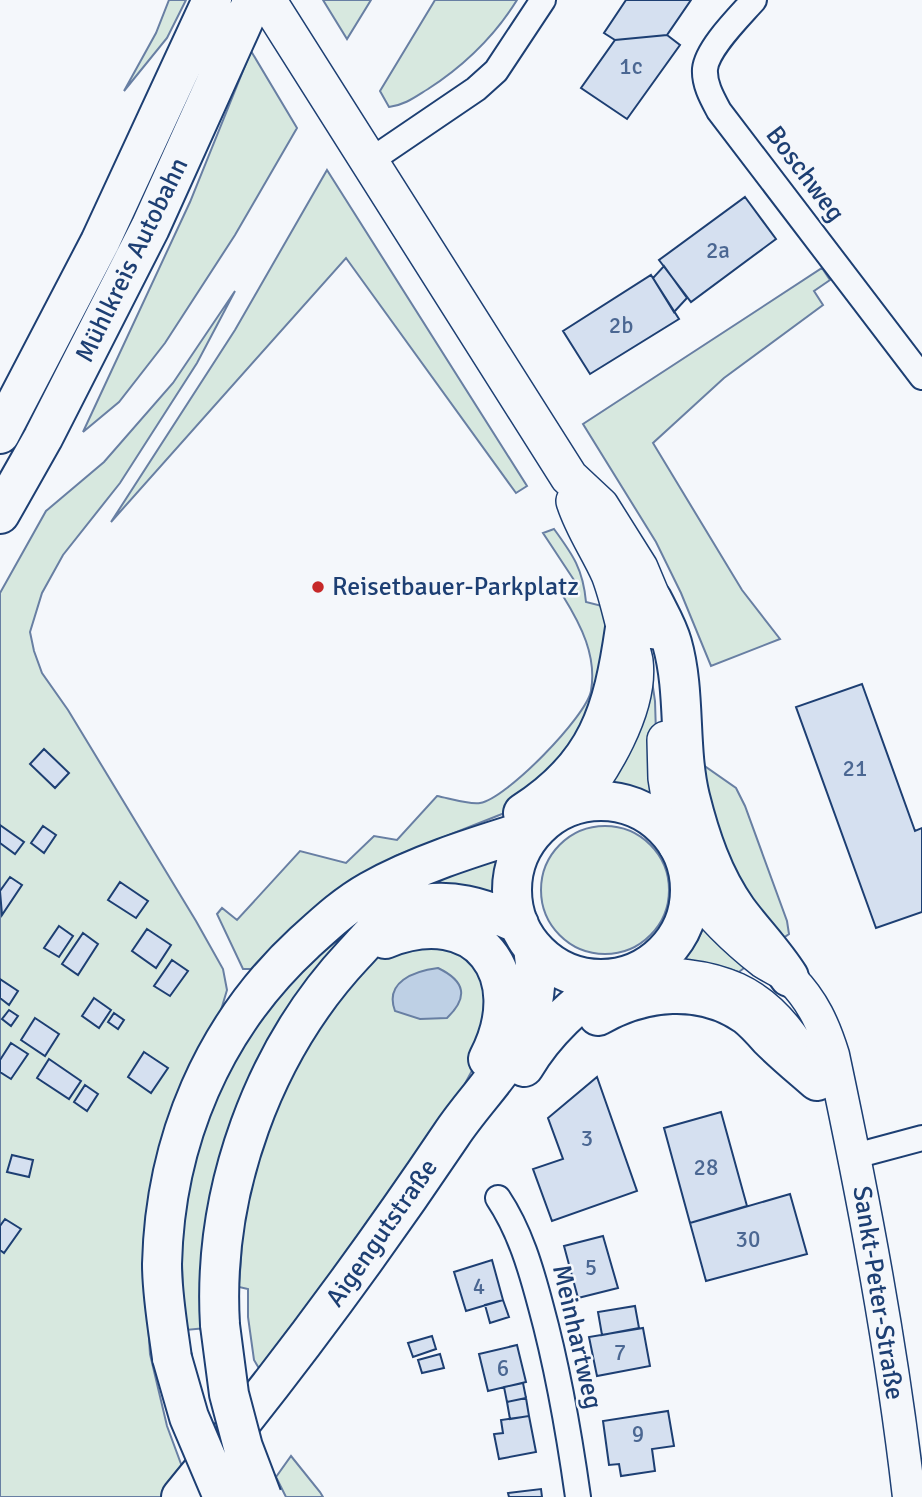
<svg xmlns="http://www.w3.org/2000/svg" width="922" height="1497" font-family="Signika,sans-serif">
<rect width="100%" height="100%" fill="#f4f7fb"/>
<!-- green -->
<path fill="#d7e8df" stroke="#687fa3" stroke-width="2" d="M169 0H186L167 38 124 91 156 33Z
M323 0H371L347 39Z
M435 0H517C494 37 465 65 428 89 415 97 405 105 389 107L380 91Z
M251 51 297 128 235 235 165 343 119 402 83 432 190 202Z
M327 170 527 486 516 493 346 258 111 522 235 330Z
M822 268 830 280 814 291 823 305 724 378 653 443 742 590 780 639 711 666 681 593 656 542 583 424Z
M235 291 197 363 120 483 63 555 42 593 30 632 34 651 42 673 68 710 196 921 223 969 227 990 221 1010 184 1077 168 1123 147 1307 150 1354 167 1426 184 1472 162 1497H0V593L46 511 104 462 173 383Z
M554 529C573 555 583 569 586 602L606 607 609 625 603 701 526 799 502 814 396 856 345 885 299 921 251 969H243L217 914 222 908 237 920 300 851 346 863 374 836 397 840 437 796C448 798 470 805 480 803 506 799 586 717 591 691 597 656 581 625 563 596L576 583 543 533Z
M646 640 655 701 658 798C639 788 626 785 605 786Z
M696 760 736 788 745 806 787 921 789 934 779 941 735 882Z
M541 890a64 64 0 1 1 128 0a64 64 0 1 1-128 0Z
M505 858 498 886 499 899 470 889 296 1002 206 1328 186 1330 183 1299 181 1226 194 1155 214 1099 238 1050 279 991 363 913 457 871Z
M703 928 749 964 739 972 715 965 682 960 698 940Z
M409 943 461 946 491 994 474 1067 443 1124 266 1380 254 1360 248 1317V1289L239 1287 242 1243 239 1232 262 1144 294 1068 349 982 379 956Z
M291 1456 320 1492 323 1497H286L276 1477Z"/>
<!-- water -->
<path fill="#bed0e5" stroke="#687fa3" stroke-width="2" d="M438 968C465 981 469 997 447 1018L420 1019 395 1011C384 982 414 971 438 968Z"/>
<!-- building -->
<path fill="#d5e0f0" stroke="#1d3f73" stroke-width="2" d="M626 0H691L667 35 615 40 604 33Z
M667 35 680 45 627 119 581 88 615 40Z
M745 197 776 239 691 302 659 260Z
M664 266 687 298 674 312 653 278Z
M651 275 679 319 590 374 563 331Z
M862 684 915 831 922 828V912L876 928 796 707Z
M44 749 69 773 55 788 30 764Z
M0 825 24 842 15 854 0 843Z
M43 826 56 835 44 853 31 843Z
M10 877 22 885 2 915 0 891Z
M120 882 148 901 136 918 108 900Z
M59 926 73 936 59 957 44 948Z
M147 929 171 945 156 968 132 951Z
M83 933 98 944 78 975 62 964Z
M172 960 188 971 170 996 154 986Z
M0 979 18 991 9 1005 0 998Z
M94 998 111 1010 99 1028 82 1016Z
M9 1010 18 1016 11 1026 2 1019Z
M114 1013 124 1020 118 1029 108 1022Z
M35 1018 59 1034 45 1056 21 1040Z
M11 1043 28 1054 11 1079 0 1072V1060Z
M144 1052 168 1068 151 1093 128 1077Z
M49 1059 81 1081 69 1099 37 1078Z
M597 1077 637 1191 552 1221 533 1169 563 1159 548 1118Z
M85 1085 98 1094 87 1111 74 1102Z
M721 1112 747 1206 690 1223 664 1128Z
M12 1155 33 1160 29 1177 7 1172Z
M790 1194 807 1254 706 1281 690 1223Z
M5 1219 21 1229 4 1253 0 1250V1226Z
M603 1236 618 1288 578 1298 564 1246Z
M492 1260 503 1300 466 1311 454 1272Z
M503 1300 509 1317 490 1323 485 1305Z
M635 1306 639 1328 602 1335 598 1312Z
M643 1328 650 1366 597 1376 589 1337Z
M432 1336 436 1349 413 1357 408 1343Z
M517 1345 526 1382 488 1391 479 1354Z
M440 1354 444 1368 422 1373 418 1360Z
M523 1383 526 1398 507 1402 504 1387Z
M526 1398 529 1416 510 1419 507 1402Z
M668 1411 674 1446 652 1449 655 1471 621 1476 619 1464 609 1465 603 1421Z
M529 1416 536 1452 499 1459 494 1434 503 1433 501 1420Z
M541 1489 542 1497H509L508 1493Z"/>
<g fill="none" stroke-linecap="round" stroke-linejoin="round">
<!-- minor casing -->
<g stroke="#1d3f73" stroke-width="28">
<path id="minor" d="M754 0C740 16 707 48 705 69 704 84 712 98 719 111L922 377
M370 161 476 89 496 71 543 0
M855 1156 922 1138
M498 1198C520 1231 531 1269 541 1307 558 1369 569 1433 578 1497"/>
</g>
<!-- tertiary casing -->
<g stroke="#1d3f73" stroke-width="35">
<path id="tertiary" d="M690 888C711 917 735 940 763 962 772 968 783 972 791 979 813 1001 824 1026 833 1055 864 1201 892 1348 909 1497
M629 975C715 970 770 987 810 1067"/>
</g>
<!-- secondary casing -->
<g stroke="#1d3f73" stroke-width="40">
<path id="secondary" d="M267 0 569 477 600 506 639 568 652 599 655 630
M666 740 667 778 678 846
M572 806C601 772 640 708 634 661 632 651 628 641 626 630 621 611 617 592 610 574 599 549 583 527 575 501"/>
</g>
<!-- primary casing -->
<g stroke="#1d3f73" stroke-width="42">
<path id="primary" d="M652 599C659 613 668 628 672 643 686 692 678 747 690 797 700 837 713 876 737 910 754 933 774 953 789 977
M512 890a89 89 0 1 1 178 0a89 89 0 1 1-178 0Z
M523 813C598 765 613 711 625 628
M385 939C477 902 532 975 488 1059
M598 1016C643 990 701 984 746 1015 755 1022 762 1030 769 1038 784 1053 801 1067 817 1081
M524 1067C546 1030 576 1004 610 979
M220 1325C212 1192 263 1051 354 954 371 936 387 914 411 907 449 896 484 908 519 924
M172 1358C168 1328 162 1295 162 1264 165 1141 213 1027 304 943 325 924 345 905 370 891 422 862 481 845 538 827
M181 1497C277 1381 367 1260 451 1135 474 1100 507 1070 524 1031 536 1004 538 978 533 948"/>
</g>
<!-- motorway casing -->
<g stroke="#1d3f73" stroke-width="42">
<path id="motorway" d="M0 434 100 242 212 0
M0 514 43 438 150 228 253 0"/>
</g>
<!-- minor -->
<use href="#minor" stroke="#f4f7fb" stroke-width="24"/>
<!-- tertiary -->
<use href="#tertiary" stroke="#f4f7fb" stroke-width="32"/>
<!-- secondary -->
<use href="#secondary" stroke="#f4f7fb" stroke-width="37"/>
<!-- primary -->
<use href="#primary" stroke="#f4f7fb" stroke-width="38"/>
<!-- motorway -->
<use href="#motorway" stroke="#f4f7fb" stroke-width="38"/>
<!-- primary-bridge casing -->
<g stroke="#1d3f73" stroke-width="42" stroke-linecap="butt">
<path id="primary-bridge" d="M220 1325 229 1394 243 1447 262 1497
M172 1358 189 1417 223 1497"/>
</g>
<!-- primary-bridge -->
<use href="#primary-bridge" stroke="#f4f7fb" stroke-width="38"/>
</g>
<!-- markers -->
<circle fill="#c62828" stroke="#f4f7fb" stroke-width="2.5" cx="318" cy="587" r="7"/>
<g text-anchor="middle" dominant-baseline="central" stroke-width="5" stroke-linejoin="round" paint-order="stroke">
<!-- number labels -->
<g font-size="23" fill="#4b6792">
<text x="631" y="66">1c</text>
<text x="718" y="250">2a</text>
<text x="621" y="325">2b</text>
<text x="855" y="768">21</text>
<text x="587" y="1138">3</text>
<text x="706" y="1167">28</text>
<text x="748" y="1239">30</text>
<text x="591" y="1267">5</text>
<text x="479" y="1286">4</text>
<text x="620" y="1352">7</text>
<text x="503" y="1368">6</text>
<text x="638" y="1434">9</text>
</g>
<!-- street labels -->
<g font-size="26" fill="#1d3f73" stroke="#f4f7fb">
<text transform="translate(805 174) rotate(53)">Boschweg</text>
<text transform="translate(132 260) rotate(-64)">Mühlkreis Autobahn</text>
<text transform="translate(382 1233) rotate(-55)">Aigengutstraße</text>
<text transform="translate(878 1293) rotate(81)">Sankt-Peter-Straße</text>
<text transform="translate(577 1337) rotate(77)">Meinhartweg</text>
</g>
<!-- poi labels -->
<g font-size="26" fill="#1d3f73" stroke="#f4f7fb" text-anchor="start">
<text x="332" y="587">Reisetbauer-Parkplatz</text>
</g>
</g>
</svg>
